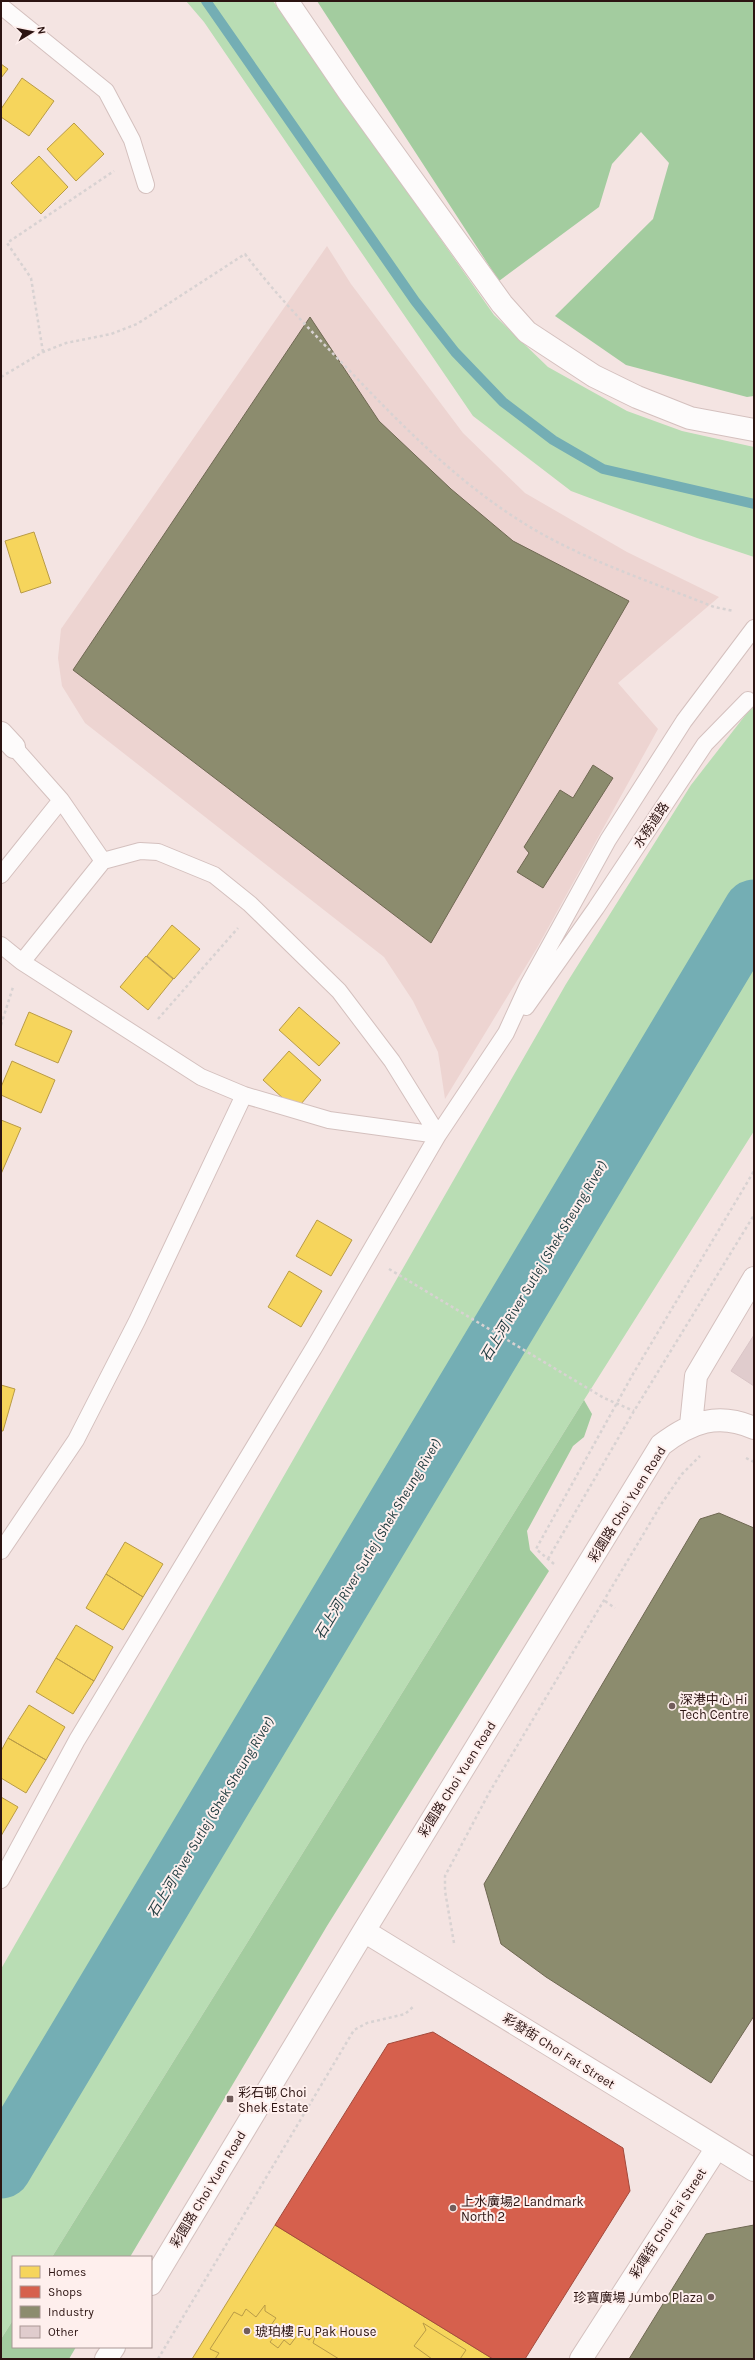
<svg xmlns="http://www.w3.org/2000/svg" width="755" height="2360" font-family="Karla,'Noto Sans SC',sans-serif">
<rect width="100%" height="100%" fill="#f4e4e2"/>
<!-- built -->
<path fill="#edd4d1" d="M327 246 351 284 463 433 525 493 627 552 719 597 618 683 658 729 537 948 445 1099 438 1052 413 1001 384 957 85 723 62 686 58 658 61 629Z"/>
<!-- green -->
<path fill="#b9ddb4" fill-rule="evenodd" d="M186 1H273L494 315 548 367 627 411 682 431 754 447V557L697 538 571 491 473 416 204 22Z
M754 704V1131L584 1400 52 2257H13V2320L1 2339V1969L566 984 691 785ZM515 1308V1309L286 1692Z"/>
<!-- forest -->
<path fill="#a3cc9f" d="M317 1H754V396L747 397 626 365 555 316 653 219 669 163 641 132 612 164 599 207 499 281Z
M584 1400 592 1414 584 1437 573 1446 527 1531 530 1550 549 1571 327 1926 130 2257H52Z
M13 2320V2347H76L69 2359H1V2339Z"/>
<!-- homes -->
<path fill="#f6d55c" stroke="#b99b46" d="M1 64 8 69 1 78Z
M22 78 54 101 29 136 1 117V109Z
M74 123 104 154 76 181 47 149Z
M39 156 68 187 41 214 11 183Z
M34 532 51 583 21 593 5 541Z
M172 925 200 949 174 979 147 956Z
M146 956 173 979 148 1010 120 987Z
M299 1007 340 1043 319 1066 279 1030Z
M29 1012 72 1031 58 1063 15 1045Z
M289 1051 321 1080 296 1110 263 1080Z
M12 1061 55 1080 41 1113 1 1095V1087Z
M1 1120 21 1128 1 1174Z
M317 1220 352 1240 331 1276 296 1256Z
M289 1271 322 1291 301 1327 268 1307Z
M1 1385 15 1389 3 1431H1Z
M125 1542 163 1564 143 1597 106 1574Z
M106 1574 143 1597 123 1630 86 1608Z
M76 1625 113 1647 94 1681 56 1658Z
M56 1658 94 1681 73 1714 36 1692Z
M29 1705 65 1727 46 1760 8 1738Z
M8 1738 46 1760 26 1793 1 1778V1751Z
M1 1797 18 1807 1 1836Z
M275 2225 493 2359H192Z
M265 2305V2311L276 2318 269 2328 276 2334 270 2342 278 2348 284 2340 290 2345 299 2333 309 2340 316 2334 313 2343 339 2359H215L219 2353 210 2349 234 2312 242 2316 246 2309 256 2317Z
M423 2323 466 2350 460 2359H432L414 2346 426 2330Z"/>
<!-- shops -->
<path fill="#d6604d" stroke="#a3493b" d="M433 2032 623 2148 630 2191 525 2359H493L275 2225 388 2044Z"/>
<!-- industry -->
<path fill="#8c8c6e" stroke="#6f6852" d="M310 317 379 421 451 489 513 541 629 601 431 943 73 670Z
M593 765 613 778 543 888 517 872 529 853 524 847 560 790 573 798Z
M719 1513 754 1528V2016L711 2083 546 1977 501 1944 484 1884 700 1519Z
M754 2225V2359H629L706 2234Z"/>
<g fill="none" stroke-linecap="round" stroke-linejoin="round">
<!-- stream -->
<path stroke="#74aeb4" stroke-width="10" d="M206 1 415 301 455 352 503 402 553 440 603 469 754 504"/>
<!-- river -->
<path stroke="#74aeb4" stroke-width="61" d="M1 2168 754 910"/>
</g>
<!-- building -->
<path fill="#e0cccd" stroke="#dac5c7" d="M754 1335V1386L731 1371Z"/>
<g fill="none" stroke-linecap="round" stroke-linejoin="round">
<!-- service casing -->
<g stroke="#d4c0be" stroke-width="18">
<path id="service" d="M1 6 106 91 132 140 146 185
M14 747 61 800 103 861 22 962 201 1077 244 1095
M103 861 140 851 158 852 214 875 250 904 339 991 392 1061 438 1135
M1 875 61 800
M1 945 22 962
M526 1007 596 908 705 744 748 700
M1 1551 76 1440 137 1321 244 1095 329 1120 438 1135
M1 1880 77 1740 315 1346 438 1135 506 1033 528 985 608 840 684 721 754 628"/>
</g>
<!-- minor casing -->
<g stroke="#d4c0be" stroke-width="24">
<path id="minor" d="M287 1 349 92 502 304 527 332 594 376 637 397 690 418 754 430
M1 733 14 747
M691 1425 696 1376 754 1278
M364 1931 754 2170
M151 2284 364 1931 661 1445C691 1422 718 1412 754 1428
M106 2359 114 2347
M581 2359 716 2149"/>
</g>
<!-- path -->
<path stroke="#d8d2d2" stroke-width="2.5" stroke-dasharray="3 3" stroke-linecap="butt" d="M43 352 31 278 7 243 114 171
M1 377 43 352 66 343 111 334 137 324 245 254C276 295 311 331 347 368 407 431 466 491 542 534 596 564 657 584 714 607L734 611
M158 1019 238 928
M1 1025 13 987
M389 1269 604 1398 634 1411
M746 1458 754 1462
M548 1559 634 1411 754 1215
M554 1564 536 1549 633 1374 754 1171
M605 1601 615 1608
M454 1943 445 1891V1876L489 1793 662 1503 682 1474 700 1456
M158 2359 354 2030 367 2023 405 2014 414 2006"/>
<!-- service -->
<use href="#service" stroke="#fdfbfb" stroke-width="16"/>
<!-- minor -->
<use href="#minor" stroke="#fdfbfb" stroke-width="22"/>
</g>
<!-- markers -->
<g fill="#725d5b" stroke="#feefed" stroke-width="1.5">
<circle cx="672" cy="1706" r="4"/>
<rect x="226" y="2095" width="8" height="8" rx="2"/>
<circle cx="453" cy="2208" r="4"/>
<circle cx="711" cy="2297" r="4"/>
<circle cx="247" cy="2331" r="4"/>
</g>
<g text-anchor="middle" dominant-baseline="central" stroke-width="4" stroke-linejoin="round" paint-order="stroke">
<!-- street labels -->
<g font-size="13" fill="#2c1412" stroke="#feefed">
<text transform="translate(651 825) rotate(-56)">水務道路</text>
<text transform="translate(627 1504) rotate(-58)">彩園路 Choi Yuen Road</text>
<text transform="translate(457 1779) rotate(-58)">彩園路 Choi Yuen Road</text>
<text transform="translate(559 2051) rotate(32)">彩發街 Choi Fat Street</text>
<text transform="translate(208 2189) rotate(-59)">彩園路 Choi Yuen Road</text>
<text transform="translate(668 2223) rotate(-57)">彩暉街 Choi Fai Street</text>
</g>
<!-- poi labels -->
<g font-size="13" fill="#2c1412" stroke="#feefed" text-anchor="start">
<text x="680" y="1699">深港中心 Hi<tspan x="680" dy="15">Tech Centre</tspan></text>
<text x="238" y="2092">彩石邨 Choi<tspan x="238" dy="15">Shek Estate</tspan></text>
<text x="461" y="2201">上水廣場2 Landmark<tspan x="461" dy="15">North 2</tspan></text>
<text x="703" y="2297" text-anchor="end">珍寶廣場 Jumbo Plaza</text>
<text x="255" y="2331">琥珀樓 Fu Pak House</text>
</g>
<!-- water labels -->
<g font-size="14" font-style="italic" fill="#1d393d" stroke="#feefed">
<text transform="translate(544 1261) rotate(-59)">石上河 River Sutlej (Shek Sheung River)</text>
<text transform="translate(378 1539) rotate(-59)">石上河 River Sutlej (Shek Sheung River)</text>
<text transform="translate(211 1817) rotate(-59)">石上河 River Sutlej (Shek Sheung River)</text>
</g>
</g>
<!-- border -->
<rect width="755" height="2360" fill="none" stroke="#2c1412" stroke-width="4"/>
<!-- legend -->
<rect x="12" y="2256" width="140" height="92" fill="#feefed" stroke="#aa9795"/>
<rect x="20" y="2266" width="20" height="12" fill="#f6d55c" stroke="#aa9795"/>
<text x="48" y="2276" font-size="12" fill="#2c1412">Homes</text>
<rect x="20" y="2286" width="20" height="12" fill="#d6604d" stroke="#aa9795"/>
<text x="48" y="2296" font-size="12" fill="#2c1412">Shops</text>
<rect x="20" y="2306" width="20" height="12" fill="#8c8c6e" stroke="#aa9795"/>
<text x="48" y="2316" font-size="12" fill="#2c1412">Industry</text>
<rect x="20" y="2326" width="20" height="12" fill="#e0cccd" stroke="#aa9795"/>
<text x="48" y="2336" font-size="12" fill="#2c1412">Other</text>
<!-- north arrow -->
<g transform="translate(32 32) rotate(80)" stroke="#feefed" stroke-width="3" paint-order="stroke">
<path d="M0-3L7 15L0 10L-7 15Z" fill="#2c1412"/>
<text y="-6" font-size="11" font-weight="bold" text-anchor="middle" fill="#2c1412">N</text>
</g>
</svg>
